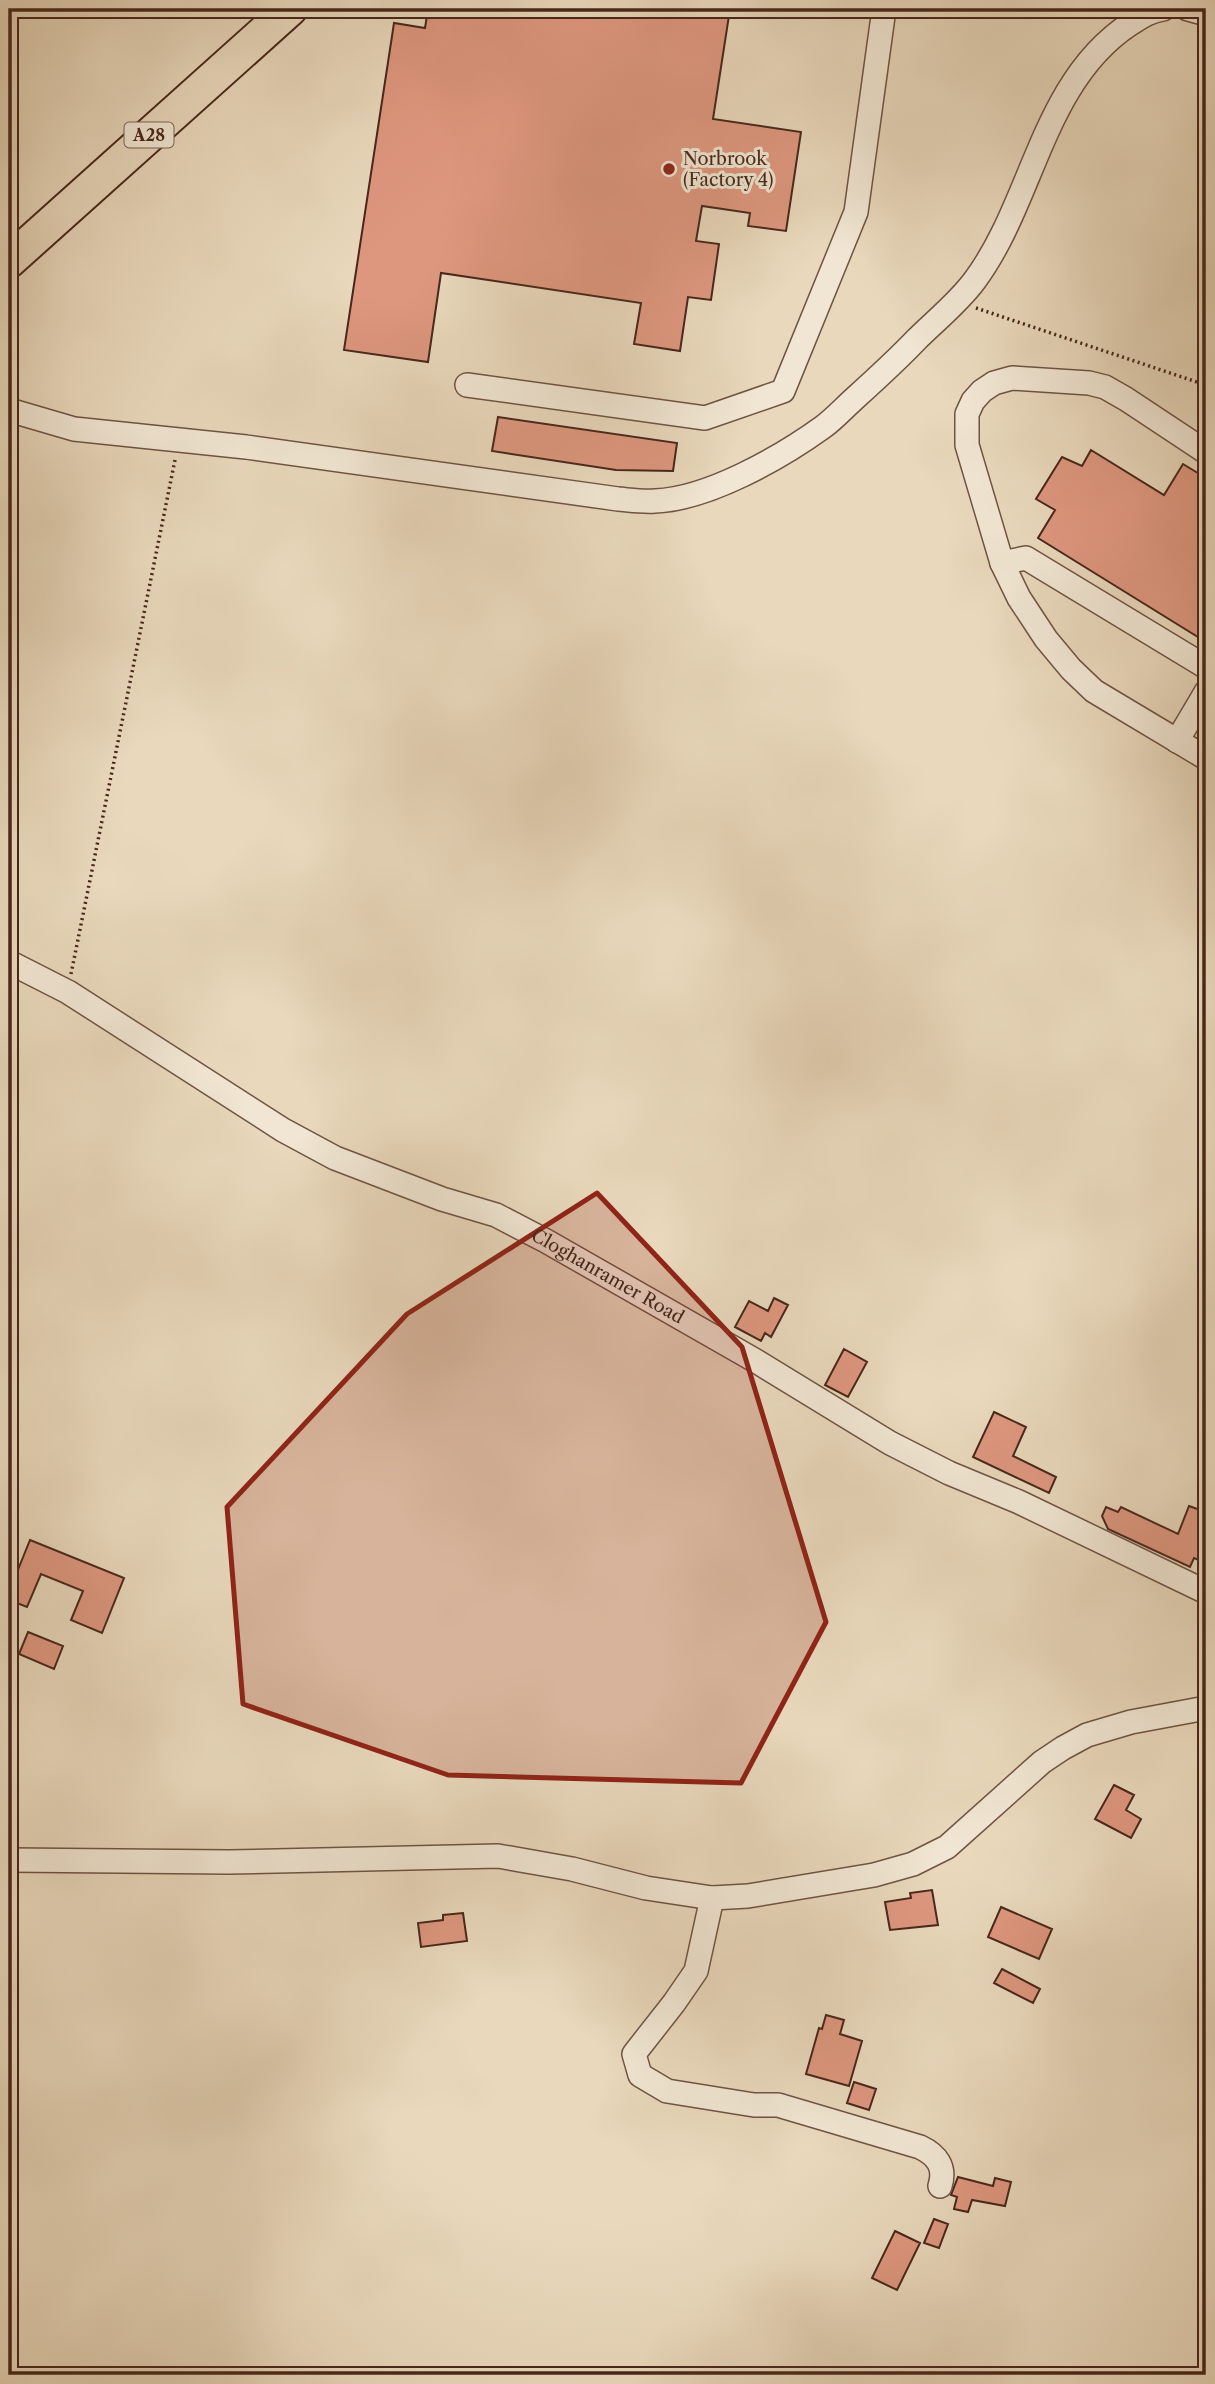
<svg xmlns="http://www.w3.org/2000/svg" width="1215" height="2384" font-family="'Libre Caslon Text',serif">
<rect width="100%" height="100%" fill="#e9d8bc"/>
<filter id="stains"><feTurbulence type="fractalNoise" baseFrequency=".00286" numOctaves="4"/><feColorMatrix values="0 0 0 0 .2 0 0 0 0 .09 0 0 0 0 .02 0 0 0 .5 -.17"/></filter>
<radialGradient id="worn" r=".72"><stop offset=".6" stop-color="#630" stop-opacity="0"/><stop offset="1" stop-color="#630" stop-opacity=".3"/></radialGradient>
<!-- building -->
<path fill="#de977f" stroke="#48271b" stroke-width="2" d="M428 9H730L713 119 801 132 786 231 748 226 750 213 702 206 696 241 719 244 711 300 688 297 680 351 634 344 641 303 441 273 428 362 344 350 394 23 425 28Z
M498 417 677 443 673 471 616 470 492 451Z
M1091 450 1164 495 1183 464 1206 478V642L1038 538 1055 510 1036 499 1062 457 1082 466Z
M774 1298 788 1305 771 1337 765 1333 761 1341 735 1327 749 1301 768 1311Z
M844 1349 867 1362 848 1397 825 1385Z
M994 1412 1026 1427 1013 1456 1056 1477 1049 1493 973 1457Z
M1189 1506 1206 1512 1202 1525 1206 1526V1563L1194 1558 1190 1567 1108 1529 1102 1516 1106 1507 1118 1512 1121 1507 1178 1534Z
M30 1540 124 1578 102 1633 71 1620 83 1591 41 1574 27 1607 9 1600V1592Z
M28 1632 63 1646 54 1669 19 1654Z
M1114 1785 1134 1795 1126 1810 1141 1819 1131 1838 1095 1819Z
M932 1890 938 1925 890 1930 885 1902 911 1898 910 1893Z
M1001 1907 1052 1929 1039 1959 988 1937Z
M463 1913 467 1941 421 1947 418 1923 443 1920V1915Z
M1002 1969 1040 1989 1033 2003 994 1983Z
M826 2015 844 2020 840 2034 862 2041 849 2086 806 2074 819 2028 822 2029Z
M854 2082 876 2089 869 2110 847 2103Z
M958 2177 993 2186 995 2178 1011 2182 1005 2206 972 2200 968 2212 954 2209 957 2197 951 2195Z
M934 2219 948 2224 939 2248 924 2243Z
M895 2231 920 2243 897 2290 872 2278Z"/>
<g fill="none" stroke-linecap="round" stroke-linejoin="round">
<!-- minor casing -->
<g stroke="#705343" stroke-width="26">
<g id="minor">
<path d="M1188 9 1206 14"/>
<path d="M467 385 705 418 783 391 856 212 884 9"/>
<path d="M9 410 74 429 246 447 618 499C630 500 643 502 655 501 708 499 780 458 823 427 834 419 844 408 854 399 875 380 896 361 916 340 935 321 959 302 975 280 1034 200 1042 82 1130 24 1141 17 1149 11 1163 9"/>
<path d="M1206 452 1126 399 1105 387 1089 383 1012 378 994 383 982 391 973 401 967 414V445L1002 563 1019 598 1046 639 1071 669 1094 691 1206 758"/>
<path d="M1002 563 1026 558 1206 667"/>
<path d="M1177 741 1206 692"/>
<path id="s1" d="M9 962 68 992 283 1130 335 1158 442 1199 496 1215 546 1241 756 1361 890 1443 949 1473 1019 1502 1206 1592"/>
<path d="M9 1860 229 1862 498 1856 572 1869 646 1888 712 1898 748 1896 874 1875 913 1864 947 1847 1042 1762 1063 1748 1087 1735 1131 1722 1206 1708"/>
<path d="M712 1898 696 1971 674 2003 634 2054 640 2075 667 2091 754 2105H778L920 2147C937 2155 946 2167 940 2186"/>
</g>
</g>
<!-- highway casing -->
<g stroke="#48271b" stroke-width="37">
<path id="highway" d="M9 261 290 9"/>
</g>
<!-- path -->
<path stroke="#48271b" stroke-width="3.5" stroke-dasharray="2 3.5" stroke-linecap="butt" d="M976 308 1206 385
M71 974 175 460"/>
<!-- minor -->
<use href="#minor" stroke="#f1e6d3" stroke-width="23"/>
<!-- highway -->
<use href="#highway" stroke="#e9d8bc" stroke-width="33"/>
</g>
<!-- marked area -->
<path fill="#8f2418" fill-opacity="0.2" stroke="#8f2418" stroke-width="5" stroke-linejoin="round" d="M597 1193 742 1347 826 1622 741 1783 448 1775 243 1704 227 1507 407 1314Z"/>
<!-- markers -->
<circle fill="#8f2418" stroke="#f1e6d3" stroke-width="2.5" cx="669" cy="169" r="7"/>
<g text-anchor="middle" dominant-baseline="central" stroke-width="6" stroke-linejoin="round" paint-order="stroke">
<!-- shield labels -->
<rect fill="#f1e6d3" stroke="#7b6052" stroke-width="2" x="124.5" y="122.5" width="49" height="25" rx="5"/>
<g font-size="16" font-weight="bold" fill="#48271b">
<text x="149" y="135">A28</text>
</g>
<!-- poi labels -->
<g font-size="18" fill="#48271b" stroke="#f1e6d3" text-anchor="start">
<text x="683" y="159">Norbrook<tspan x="683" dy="21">(Factory 4)</tspan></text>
</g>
<!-- street labels -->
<g font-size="18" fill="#48271b" stroke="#f1e6d3">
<text stroke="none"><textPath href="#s1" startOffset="679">Cloghanramer Road</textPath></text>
</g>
</g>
<!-- margin -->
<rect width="1215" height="2384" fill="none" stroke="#e9d8bc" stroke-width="35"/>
<rect x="10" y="10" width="1194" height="2363" fill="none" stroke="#48271b" stroke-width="3.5"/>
<rect x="18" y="18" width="1180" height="2349" fill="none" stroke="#48271b" stroke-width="2"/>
<rect width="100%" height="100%" filter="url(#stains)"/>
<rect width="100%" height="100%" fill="url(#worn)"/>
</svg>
